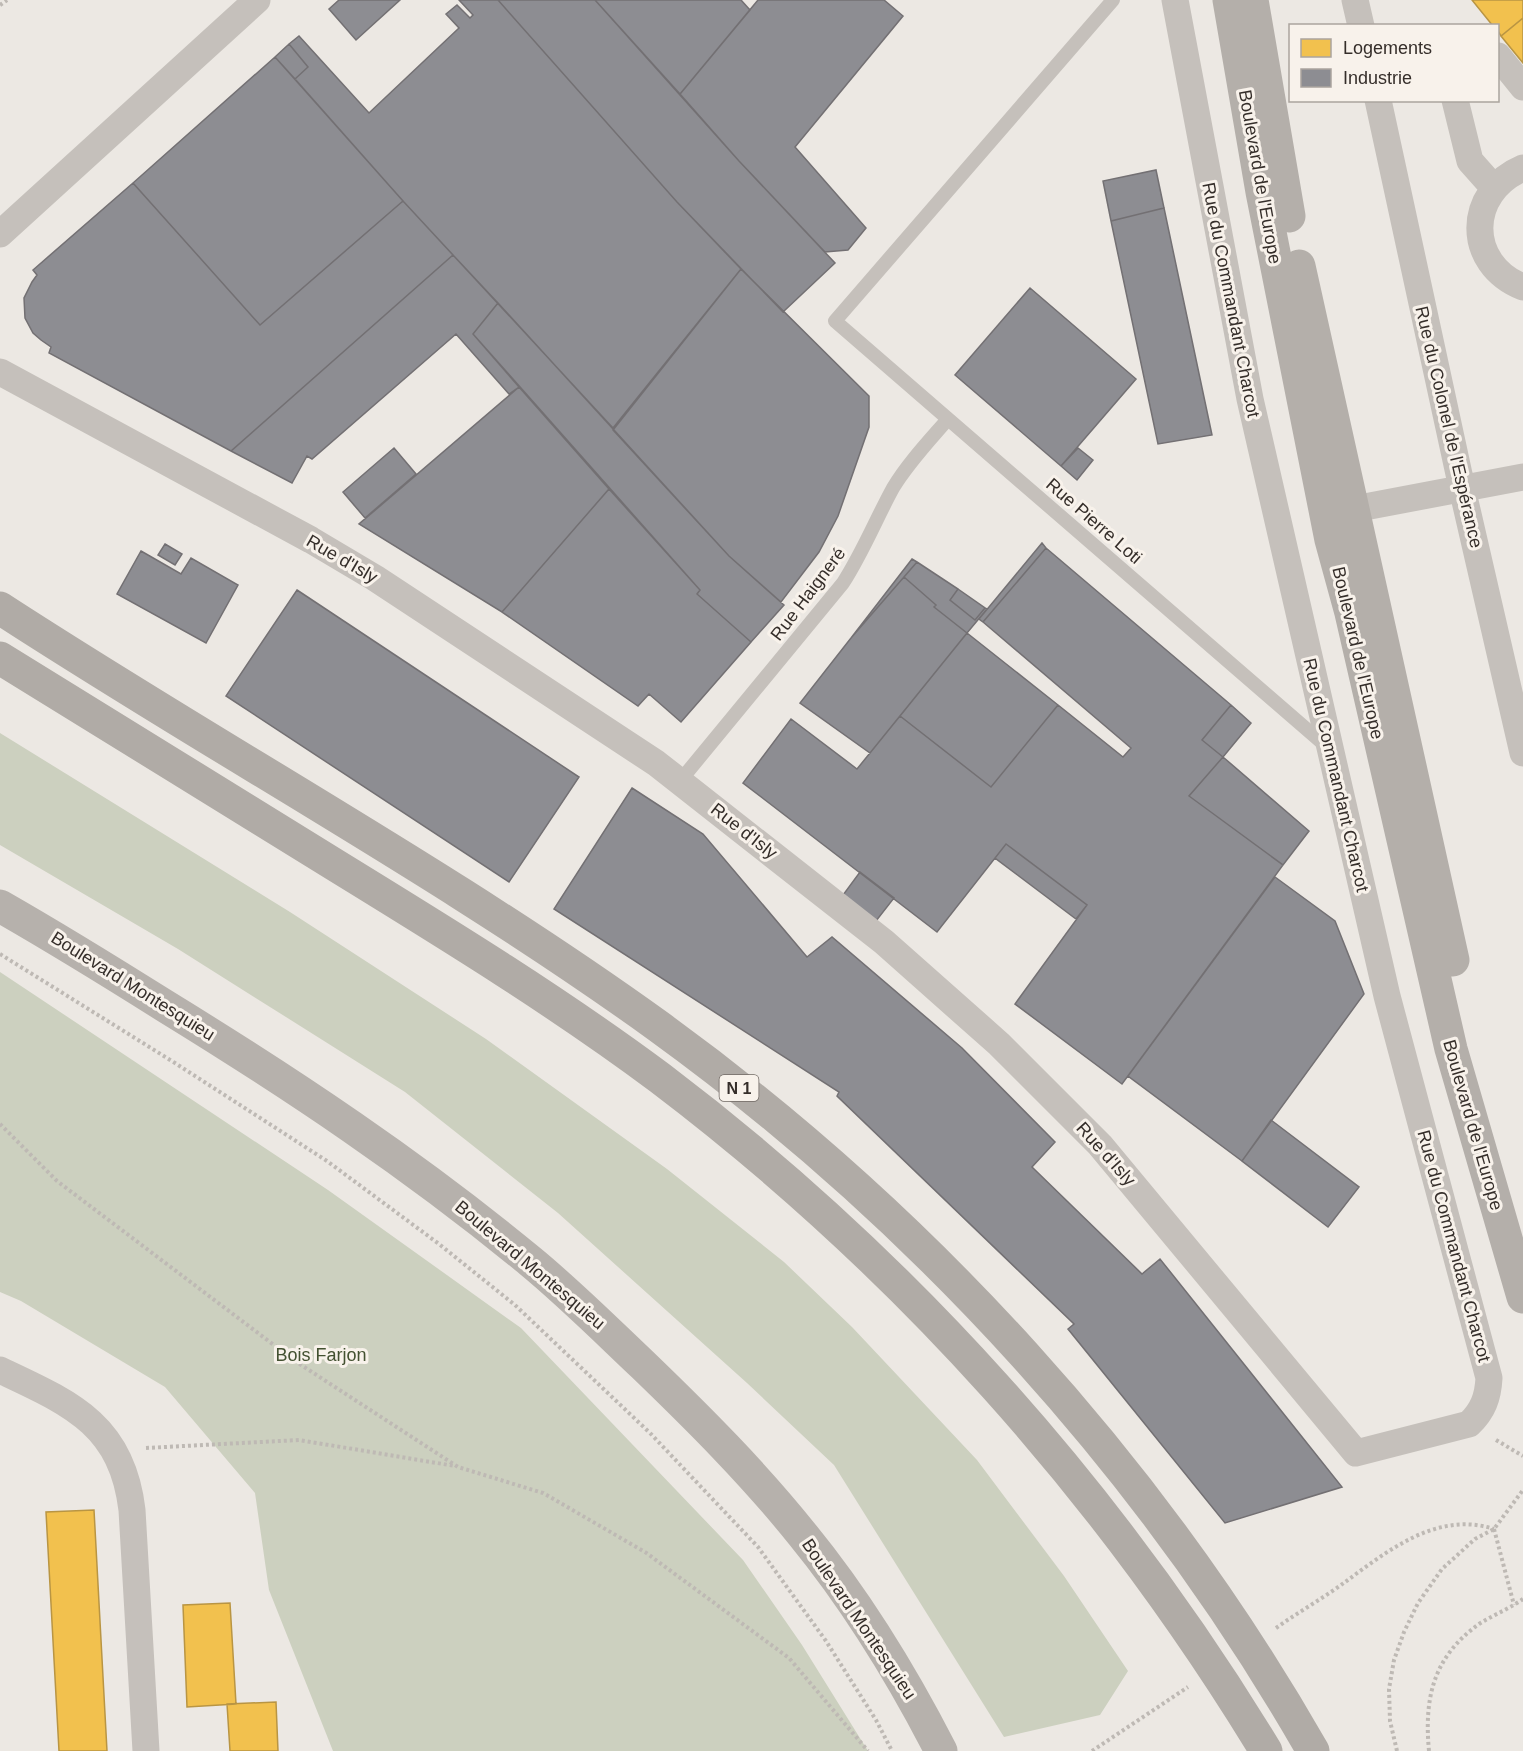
<svg xmlns="http://www.w3.org/2000/svg" width="1523" height="1751" font-family="Arial,sans-serif">
<rect width="100%" height="100%" fill="#ece8e3"/>
<!-- green -->
<path fill="#ccd0bf" d="M0 733 290 912 486 1039 667 1169 784 1262 852 1327 977 1460 1064 1576 1128 1671 1100 1715 1004 1737 834 1465 747 1383 558 1213 405 1092 178 949 0 845Z
M0 972 328 1190 521 1328 743 1560 802 1645 868 1751H333L269 1590 255 1493 165 1387 21 1301 0 1292Z"/>
<!-- homes -->
<path fill="#f2c14e" stroke="#b99543" stroke-width="1.5" d="M1472 0H1523V18L1501 36 1498 31V26H1493Z
M1523 18V63L1501 36Z
M94 1510 107 1751H59L46 1512Z
M230 1603 236 1704 187 1707 183 1605Z
M276 1702 278 1751H230L227 1704Z"/>
<!-- industry -->
<path fill="#8d8d92" stroke="#737073" stroke-width="1.5" d="M339 0H400L356 40 329 9Z
M459 0H498L677 202 741 269 613 428 403 201 295 79 308 67 289 44 299 36 369 113 459 28 446 14 457 5 470 18 473 15Z
M498 0H595L739 161 835 263 783 312 677 202Z
M595 0H741L750 10 680 94Z
M758 0H884L903 16 795 147 866 228 848 250 825 252 739 161 680 94Z
M289 44 308 67 295 79 275 57Z
M275 57 403 201 260 325 133 183Z
M1156 170 1164 208 1111 221 1103 181Z
M133 183 260 325 403 201 453 255 231 451 49 353 51 347 41 340 33 333 25 318 24 298 32 282 37 275 33 270Z
M1164 208 1212 435 1158 444 1111 221Z
M453 255 498 303 473 334 519 387 509 394 456 334 312 459 307 456 292 483 231 451Z
M741 269 869 396V427L838 516 819 552 781 602 729 556 613 430Z
M1030 288 1136 379 1061 466 955 375Z
M498 303 729 556 784 605 751 642 697 594 700 590 473 334Z
M519 387 609 489 502 612 359 524Z
M394 448 416 474 365 518 343 492Z
M1078 448 1093 460 1077 480 1061 466Z
M609 489 700 590 697 594 751 642 681 722 649 694 638 706 502 612Z
M1042 543 1046 548 983 622 979 619Z
M165 544 182 554 175 565 158 555Z
M1046 548 1231 705 1202 740 1223 757 1189 796 1283 865 1122 1084 1015 1004 1087 905 1006 844 937 932 743 783 791 719 857 769 900 716 991 787 1058 705 1123 757 1131 748 983 622Z
M141 551 181 574 191 558 238 585 206 643 117 594Z
M912 559 917 562 851 638Z
M917 562 958 589 950 600 975 620 985 608 987 609 967 633 934 607 936 605 904 577Z
M904 577 936 605 934 607 967 633 870 753 800 703 851 638Z
M958 589 985 608 975 620 950 600Z
M297 590 579 777 509 882 226 696Z
M967 633 1058 705 991 787 900 716Z
M1231 705 1251 723 1223 757 1202 740Z
M1223 757 1309 831 1283 865 1189 796Z
M632 788 703 834 807 957 832 937 962 1048 1055 1142 1032 1167 1142 1274 1160 1259 1342 1487 1225 1523 1068 1329 1074 1324 837 1096 839 1092 554 909Z
M1006 844 1087 905 1076 919 995 858Z
M860 872 894 898 876 921 843 895Z
M1275 877 1335 921 1364 994 1242 1161 1128 1076Z
M1271 1120 1359 1187 1328 1227 1242 1161Z"/>
<g fill="none" stroke-linecap="round" stroke-linejoin="round">
<!-- path -->
<path stroke="#beb9b4" stroke-width="4" stroke-dasharray="3 3" stroke-linecap="butt" d="M0 5 7 0
M0 954 175 1063 327 1161 439 1244 515 1305 650 1433 758 1547 826 1641 876 1720 892 1751
M0 1124 57 1181 295 1361 458 1467 543 1493 645 1552 789 1658 868 1751
M1496 1440 1523 1456
M146 1448 299 1440 455 1466
M1494 1529 1514 1605
M1276 1628C1297 1613 1320 1600 1341 1585 1385 1553 1436 1510 1494 1529
M1092 1751 1188 1687
M1397 1751 1390 1721 1389 1689 1394 1660 1404 1632 1418 1603 1442 1569 1475 1539 1494 1529 1523 1490
M1429 1751C1424 1698 1433 1657 1479 1624 1493 1615 1509 1609 1523 1599"/>
<!-- service -->
<path stroke="#c5c0bb" stroke-width="14" d="M1113 0 835 321 1326 746
M680 781 843 583C863 552 876 519 893 488 908 463 929 441 948 419"/>
<!-- minor -->
<path stroke="#c5c0bb" stroke-width="27" d="M1355 0 1361 26
M1498 56 1523 87
M1378 100 1462 488 1523 753
M1455 100 1470 161 1494 188
M1523 168C1466 192 1465 264 1523 287
M0 234 257 0
M0 372 311 540 375 578 656 763 884 942 999 1044 1100 1145 1356 1453 1469 1424C1483 1411 1488 1397 1489 1378L1387 996 1250 399 1175 0
M1333 513 1523 477
M0 1370C70 1403 122 1424 132 1510L146 1751"/>
<!-- secondary -->
<path stroke="#b6b1ac" stroke-width="33" d="M0 906C56 938 111 972 165 1006 292 1084 415 1166 530 1261 569 1293 606 1330 643 1365 699 1419 754 1474 802 1534 856 1600 902 1675 941 1751"/>
<!-- primary -->
<path stroke="#b4afaa" stroke-width="33" d="M1229 0 1262 192 1331 540 1351 613 1451 1049 1523 1297
M1252 0 1289 216
M1299 266 1453 960"/>
<!-- trunk -->
<path stroke="#b0aba6" stroke-width="33" d="M0 608C218 750 447 874 658 1026 922 1217 1152 1469 1313 1751
M0 658C113 728 227 798 340 868 449 935 558 1002 660 1078 903 1262 1108 1491 1266 1751"/>
</g>
<g text-anchor="middle" dominant-baseline="central" stroke-width="6" stroke-linejoin="round" paint-order="stroke">
<!-- shield labels -->
<rect fill="#f8f2eb" stroke="#706964" stroke-width="1.5" x="719.5" y="1075" width="39" height="26" rx="4.5"/>
<g font-size="16" font-weight="bold" fill="#352e2a">
<text x="739" y="1088">N 1</text>
</g>
<!-- street labels -->
<g font-size="18" fill="#352e2a" stroke="#f8f2eb">
<text transform="translate(1260 177) rotate(80)">Boulevard de l'Europe</text>
<text transform="translate(1231 300) rotate(79)">Rue du Commandant Charcot</text>
<text transform="translate(1449 427) rotate(77)">Rue du Colonel de l'Espérance</text>
<text transform="translate(1094 521) rotate(41)">Rue Pierre Loti</text>
<text transform="translate(342 559) rotate(30)">Rue d'Isly</text>
<text transform="translate(808 594) rotate(-53)">Rue Haigneré</text>
<text transform="translate(1358 653) rotate(77)">Boulevard de l'Europe</text>
<text transform="translate(1336 775) rotate(77)">Rue du Commandant Charcot</text>
<text transform="translate(744 831) rotate(38)">Rue d'Isly</text>
<text transform="translate(133 986) rotate(32)">Boulevard Montesquieu</text>
<text transform="translate(1473 1125) rotate(74)">Boulevard de l'Europe</text>
<text transform="translate(1106 1154) rotate(48)">Rue d'Isly</text>
<text transform="translate(1454 1246) rotate(75)">Rue du Commandant Charcot</text>
<text transform="translate(530 1265) rotate(40)">Boulevard Montesquieu</text>
<text transform="translate(859 1619) rotate(56)">Boulevard Montesquieu</text>
</g>
<!-- park labels -->
<g font-size="18" fill="#435131" stroke="#f8f2eb">
<text x="321" y="1355">Bois Farjon</text>
</g>
</g>
<!-- legend -->
<rect x="1289" y="24" width="210" height="78" fill="#f8f2eb" stroke="#aaa49e" stroke-width="1.5"/>
<rect x="1301" y="39" width="30" height="18" fill="#f2c14e" stroke="#aaa49e" stroke-width="1.5"/>
<text x="1343" y="54" font-size="18" fill="#352e2a">Logements</text>
<rect x="1301" y="69" width="30" height="18" fill="#8d8d92" stroke="#aaa49e" stroke-width="1.5"/>
<text x="1343" y="84" font-size="18" fill="#352e2a">Industrie</text>
</svg>
